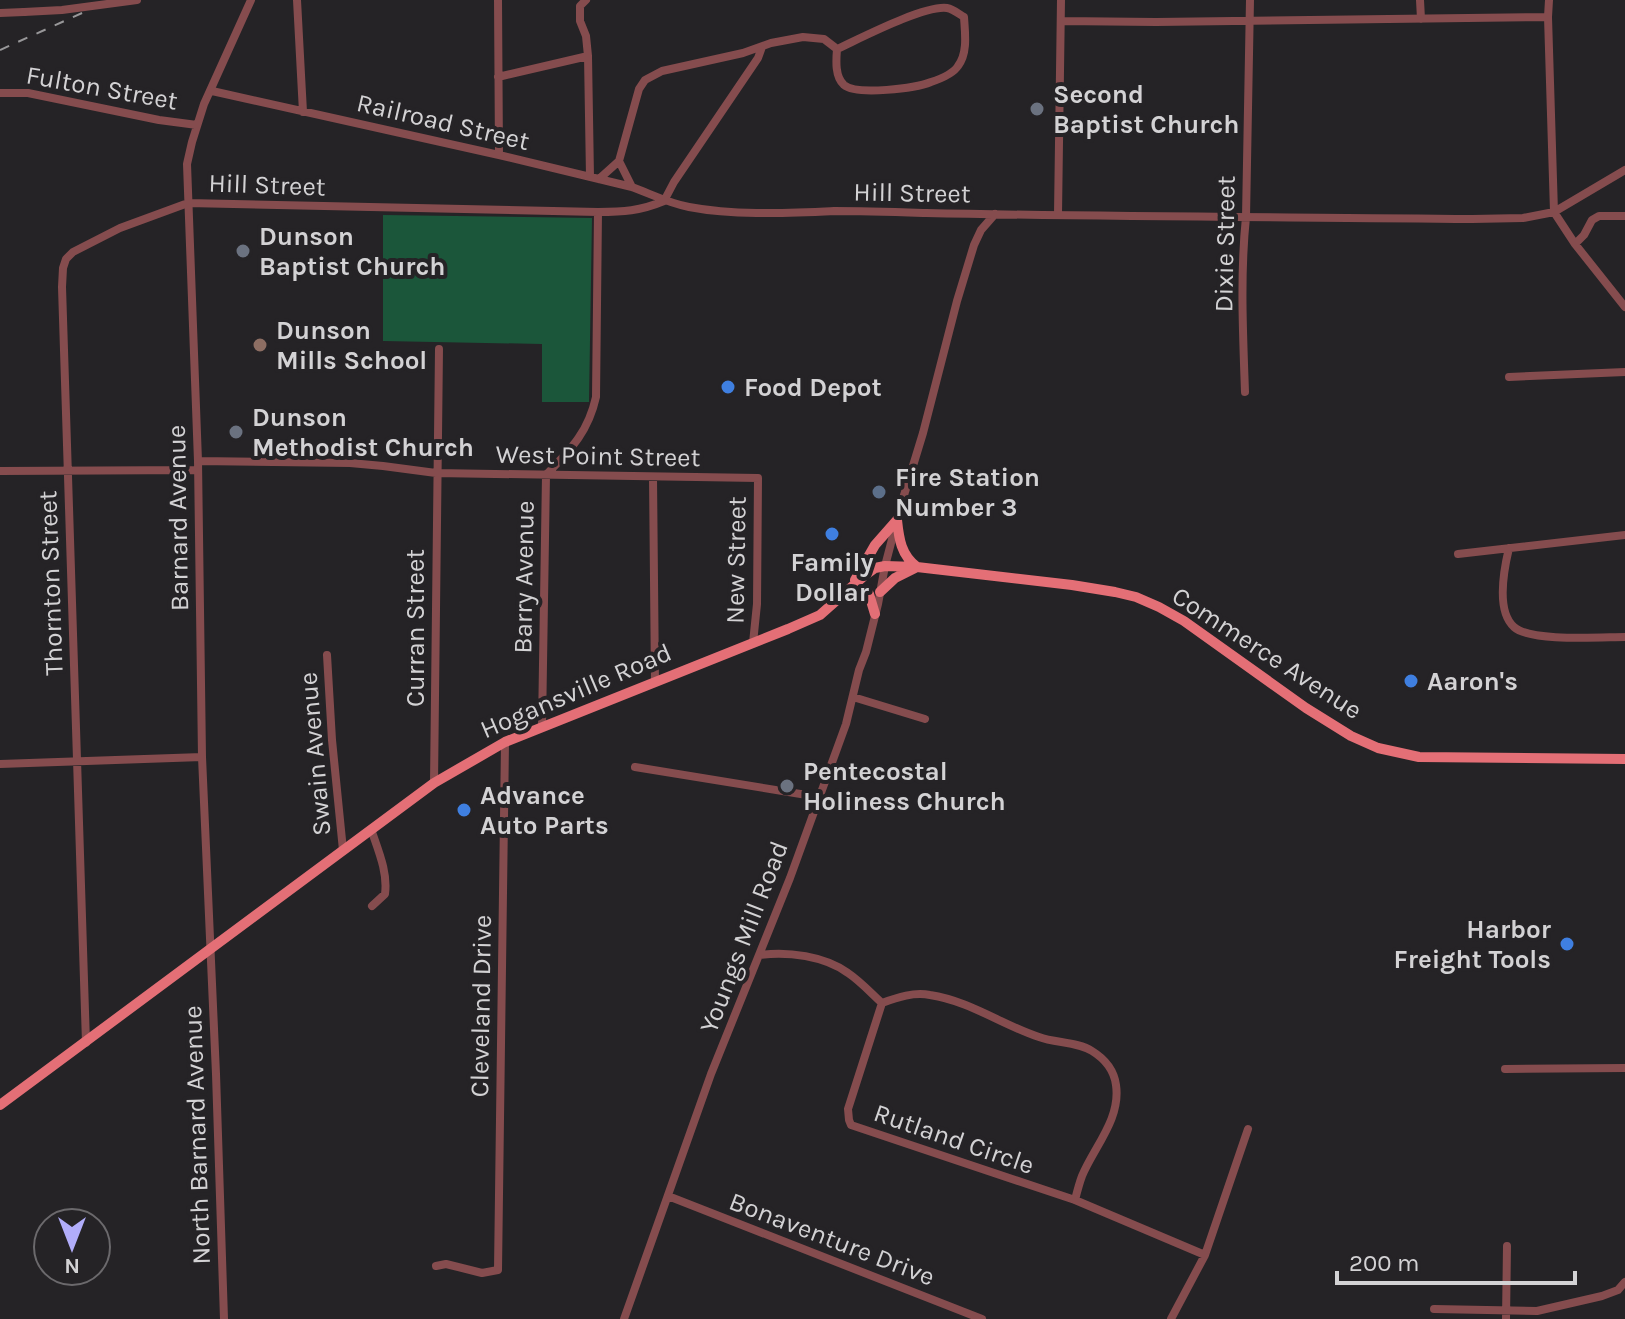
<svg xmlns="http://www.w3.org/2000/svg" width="1625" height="1319" font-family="Karla,sans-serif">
<rect width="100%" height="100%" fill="#252326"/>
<!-- green -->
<path fill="#1b563a" d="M383 215 592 218 589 402H542V344L383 341Z"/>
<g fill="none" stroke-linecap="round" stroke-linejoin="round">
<!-- minor -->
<path stroke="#854c4e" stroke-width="8" d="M297 0 303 112
M498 0 499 155
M586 0 580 6V21L586 36 588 56 590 177
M1420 0 1421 19
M1549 0 1548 17 1554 212 1575 244 1625 307
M0 13 24 12
M1061 21 1156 22 1548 17
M498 77 588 56
M212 91 499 155 632 187C651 194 668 203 689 207 736 216 787 213 834 211 865 211 895 212 926 213 1108 217 1290 217 1472 219L1523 218 1554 212 1625 170
M0 93H28L159 120 197 125
M599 179 619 161
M632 187 619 161 639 89 645 80 662 71 743 53 771 43 803 37 824 39 837 49C836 61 835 77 844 85 857 96 916 88 931 82 940 79 953 74 958 66 968 53 965 33 964 17 959 14 953 9 947 8 924 5 859 39 837 49
M664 201 674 182 758 58 762 47
M1058 214 1061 0
M1575 244 1584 235 1592 220 1599 216H1625
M1509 377 1625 372
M1245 392C1243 334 1240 275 1246 217L1250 0
M198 461 350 463 383 466 436 473 758 478 757 604 753 643
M0 471 198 470
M653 477 655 682
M1509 548C1504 569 1496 611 1514 627 1530 642 1602 637 1625 637
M1458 554 1625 535
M327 655 332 740 343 850
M853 697 925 719
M542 727 546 475C570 450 588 433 596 397L598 212
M0 764 202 757
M635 767 819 797
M434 783 439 349
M371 829C378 850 388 872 385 894L372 906
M760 955C787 951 825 956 848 973 860 981 871 993 882 1003 898 997 914 992 930 995 970 1001 1002 1025 1039 1037 1055 1043 1078 1042 1092 1051 1105 1059 1114 1070 1116 1085 1121 1119 1094 1147 1082 1176 1079 1184 1077 1192 1075 1200
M882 1003 848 1109 849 1120 851 1125 1075 1200 1205 1255
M86 1043 62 287 63 268 66 259 73 252 120 228 188 203 598 212C623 212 640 211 664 201
M1505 1069 1625 1068
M668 1196 982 1319
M436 1266 446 1264 482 1273 498 1270 505 742
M1434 1309 1537 1311 1602 1296 1618 1290 1625 1282
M224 1319 216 1074 202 757 198 461 187 164 192 142 204 104 251 0
M624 1319 711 1074 790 878 846 724 859 670 866 652 878 604 885 566 901 505 923 433 957 301 974 245 981 230 995 214
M1171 1319 1205 1255 1248 1129
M1506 1319 1507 1246"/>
<!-- major -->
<path stroke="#e46f76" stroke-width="10" d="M897 520C899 539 901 555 917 567
M855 580 875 545 897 520
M849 590H857L869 594 875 614
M880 592 895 578 915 568
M0 1105 434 783 505 742 788 629 820 615 864 576 875 568 885 566 917 567 1072 585 1115 592 1136 597 1159 607 1184 621 1306 708 1351 736 1378 748 1419 757 1625 759"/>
<!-- rail -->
<path stroke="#989799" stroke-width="2" stroke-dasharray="10 10" stroke-linecap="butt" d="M0 50 111 0"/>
<!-- minor-bridge -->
<path stroke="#854c4e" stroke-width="8" d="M24 12 62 10 137 0"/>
</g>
<!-- markers -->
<g fill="#6b7280" stroke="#252326" stroke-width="3">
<circle cx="1037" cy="109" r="8"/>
<circle cx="243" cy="251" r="8"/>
<circle cx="236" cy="432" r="8"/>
<circle cx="787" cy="786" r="8"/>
</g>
<circle fill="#8d6e63" stroke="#252326" stroke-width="3" cx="260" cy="345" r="8"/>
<g fill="#3f7fe0" stroke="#252326" stroke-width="3">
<circle cx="728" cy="387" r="8"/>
<circle cx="832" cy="534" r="8"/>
<circle cx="1411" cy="681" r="8"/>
<circle cx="464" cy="810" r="8"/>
<circle cx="1567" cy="944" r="8"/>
</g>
<circle fill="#5c6f8a" stroke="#252326" stroke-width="3" cx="879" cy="492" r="8"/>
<g text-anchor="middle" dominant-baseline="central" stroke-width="8" stroke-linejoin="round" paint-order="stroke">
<!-- street labels -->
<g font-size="26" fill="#d3d2d4" stroke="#252326">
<text transform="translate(102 88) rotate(10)">Fulton Street</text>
<text transform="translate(443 122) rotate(13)">Railroad Street</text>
<text transform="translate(267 185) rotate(2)">Hill Street</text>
<text transform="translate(912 193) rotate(1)">Hill Street</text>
<text transform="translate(1225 244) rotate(-89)">Dixie Street</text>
<text transform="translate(598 456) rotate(1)">West Point Street</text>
<text transform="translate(178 518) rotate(-91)">Barnard Avenue</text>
<text transform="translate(736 560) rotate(-89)">New Street</text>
<text transform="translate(524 577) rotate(-89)">Barry Avenue</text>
<text transform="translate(51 583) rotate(-92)">Thornton Street</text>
<text transform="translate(415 628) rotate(-90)">Curran Street</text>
<text transform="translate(1267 653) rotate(33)">Commerce Avenue</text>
<text transform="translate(576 691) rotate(-23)">Hogansville Road</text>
<text transform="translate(315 754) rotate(-95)">Swain Avenue</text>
<text transform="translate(744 937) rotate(-69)">Youngs Mill Road</text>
<text transform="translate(481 1006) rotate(-89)">Cleveland Drive</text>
<text transform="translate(197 1135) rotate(-92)">North Barnard Avenue</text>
<text transform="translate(954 1139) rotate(19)">Rutland Circle</text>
<text transform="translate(832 1239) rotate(21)">Bonaventure Drive</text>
</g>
<!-- poi labels -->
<g font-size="26" font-weight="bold" fill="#d3d2d4" stroke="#252326" text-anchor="start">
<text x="1053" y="94">Second<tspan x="1053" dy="30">Baptist Church</tspan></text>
<text x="259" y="236">Dunson<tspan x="259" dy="30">Baptist Church</tspan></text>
<text x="276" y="330">Dunson<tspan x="276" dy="30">Mills School</tspan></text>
<text x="744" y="387">Food Depot</text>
<text x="252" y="417">Dunson<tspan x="252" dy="30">Methodist Church</tspan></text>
<text x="895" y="477">Fire Station<tspan x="895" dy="30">Number 3</tspan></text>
<text x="832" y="562" text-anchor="middle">Family<tspan x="832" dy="30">Dollar</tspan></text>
<text x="1427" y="681">Aaron's</text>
<text x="803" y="771">Pentecostal<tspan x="803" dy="30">Holiness Church</tspan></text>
<text x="480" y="795">Advance<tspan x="480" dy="30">Auto Parts</tspan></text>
<text x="1551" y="929" text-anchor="end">Harbor<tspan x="1551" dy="30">Freight Tools</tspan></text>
</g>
</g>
<!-- north arrow -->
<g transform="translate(72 1247) rotate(180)"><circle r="38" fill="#252326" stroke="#6b696c" stroke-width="2"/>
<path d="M0-6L14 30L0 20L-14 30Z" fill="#b1adfa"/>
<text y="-12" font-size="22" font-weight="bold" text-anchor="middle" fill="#d3d2d4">N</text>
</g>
<!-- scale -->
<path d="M1337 1271v12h238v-12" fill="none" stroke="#d3d2d4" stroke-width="4"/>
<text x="1349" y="1271" font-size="24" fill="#d3d2d4" stroke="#252326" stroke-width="6" paint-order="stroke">200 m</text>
</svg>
